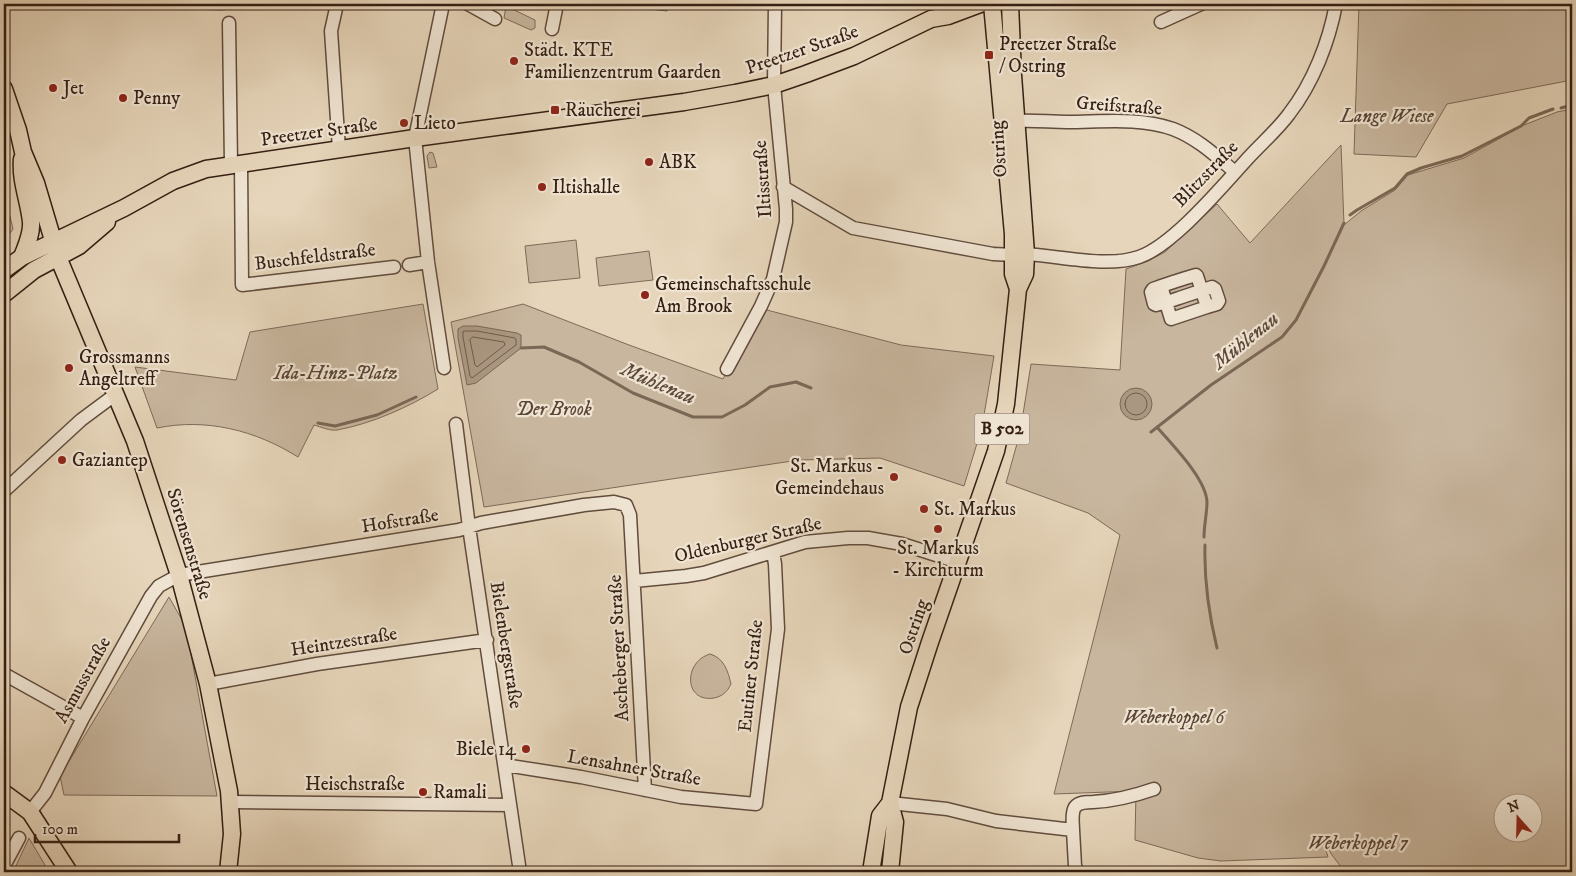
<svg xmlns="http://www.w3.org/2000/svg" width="1576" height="876" font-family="'IM FELL DW Pica',serif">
<rect width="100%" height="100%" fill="#e6d5ba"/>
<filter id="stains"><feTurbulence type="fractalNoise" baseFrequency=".004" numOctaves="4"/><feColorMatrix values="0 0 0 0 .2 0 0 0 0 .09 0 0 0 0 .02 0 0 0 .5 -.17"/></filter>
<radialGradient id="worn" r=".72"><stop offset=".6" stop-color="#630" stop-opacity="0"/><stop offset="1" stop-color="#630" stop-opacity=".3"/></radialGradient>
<!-- green -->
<path fill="#c8b69e" stroke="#7e6a58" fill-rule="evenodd" d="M193 4H223V10L192 9Z
M650 4H668L667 11 649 9Z
M1359 4H1572V80L1447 104 1416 157 1354 154Z
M506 6 535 20V28L531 30 504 18Z
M1572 109V872H1345L1332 855 1322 838 1328 857 1221 861 1198 858 1135 840 1136 791 1054 794 1120 535 1088 513 1006 483 1020 433 1031 364 1120 370 1126 269 1148 261 1165 252 1217 204 1250 243 1341 145 1344 225 1361 211 1395 190 1408 175 1464 158 1524 125 1557 112ZM1504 804H1534V834H1504Z
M430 152 433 153 437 167 429 168 427 156Z
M5 195 13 229 4 241V196Z
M576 240 580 278 529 283 525 246Z
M649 251 653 280 599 286 596 258Z
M423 304 438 389C409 407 371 424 337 430 330 431 321 427 314 425L298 457C255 430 206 418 157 428L135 367 236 380 250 332Z
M523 304 629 345 723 379 763 309 901 345 994 356 982 427 964 486 880 458 799 460 484 507 451 322Z
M169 597 186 627 217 796 64 795 60 776Z
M710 654C724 658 728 671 731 684 727 692 723 696 714 698 684 703 683 662 710 654Z
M29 838 49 872H13Z"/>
<!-- water -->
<path fill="#aa9781" stroke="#7b6755" d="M463 326H477L517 333 521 335V348L476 383 467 385 458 338V329Z
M1120 404a16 16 0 1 1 32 0a16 16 0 1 1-32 0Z"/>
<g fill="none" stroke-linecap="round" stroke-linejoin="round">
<!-- shore -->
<path stroke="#705b4a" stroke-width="1" d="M466 331H477L515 338 516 340V345L472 378 470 376 463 337V332Z
M473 337 504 342 505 345 477 367 475 365 470 340Z
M1125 404a11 11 0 1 1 22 0a11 11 0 1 1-22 0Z"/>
<!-- stream -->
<path stroke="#7b6755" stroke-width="3" d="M1561 108 1572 105
M1350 215 1357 210 1395 188 1407 174 1421 168 1462 156 1521 126 1529 118 1553 109
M521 348 544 347 579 362 633 393 693 417H722L745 405 770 387 796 382 811 388
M318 423 335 426 377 415 416 397
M1157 427C1172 445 1206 478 1207 502 1207 513 1204 525 1204 537
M1151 432 1211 385 1282 337 1296 320 1324 266 1344 223
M1205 545C1204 580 1209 615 1217 648"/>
<!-- minor casing -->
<g stroke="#614c3d" stroke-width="15">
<path id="minor" d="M337 4 331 31 339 149
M443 4 415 138 428 262 444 368
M468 4 495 19
M1161 22 1201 4
M229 23 231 165
M552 29 557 4
M1017 121C1034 120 1050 122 1067 122 1101 122 1140 117 1173 129 1197 138 1216 156 1235 172
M241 163 242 285 394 267
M783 187 853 228 993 254 1014 255
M1026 254C1060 256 1107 268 1139 257 1174 245 1224 184 1250 156 1263 142 1278 129 1289 114 1313 83 1329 42 1336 4
M409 265 428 262
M1161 286 1171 319 1207 307 1197 276 1196 275C1182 279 1167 284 1153 289L1151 292 1154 304 1156 305C1164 303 1171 301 1179 298L1212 287 1215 289 1219 301 1217 304 1207 307
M727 369 761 306 773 279 786 222V209L774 85 775 4
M456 424 469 527 520 872
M4 491 81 420 116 394
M634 581 686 576 704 573 805 542 848 538H868L902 544 958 562
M4 674 83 718
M208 684 317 664 487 640
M505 765 581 777 681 797 756 804 778 629 775 564 773 552
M230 802 510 805
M890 803 947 809 996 821 1073 830 1075 866 1078 872
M30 812 45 793 83 718 151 596 159 586 179 575 459 530 481 523 584 505 614 502 626 505 630 515 645 790
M1073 830C1073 824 1071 813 1075 807 1079 802 1086 802 1093 802 1114 801 1134 796 1154 789
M4 866 19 838"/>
</g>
<!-- major casing -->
<g stroke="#351f13" stroke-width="19">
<path id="major" d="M992 4 1013 234V274L1018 289
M4 89 18 130 23 152 36 183 58 257 135 441 179 575 208 684 229 791 232 834 228 872
M22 257C26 246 32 234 31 222 29 201 20 181 22 159
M4 270 22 257 124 208 173 181 206 169 415 138 684 102 735 93 774 85 806 74 854 56 931 19 948 16 980 4
M4 294 34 270 79 246 107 222
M4 793 30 812 69 872
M871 872 880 816 890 803
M890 872 895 822 890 803 909 707 930 642 996 451 1006 404 1018 289 1025 274 1026 254 1013 75 1010 4"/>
</g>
<!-- minor -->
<use href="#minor" stroke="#efe4d2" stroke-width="12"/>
<!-- major -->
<use href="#major" stroke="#e6d5ba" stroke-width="16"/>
</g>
<!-- markers -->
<g fill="#8f2418" stroke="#efe4d2" stroke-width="2">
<rect x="984" y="50" width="10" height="10" rx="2.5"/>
<circle cx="514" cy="61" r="5"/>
<circle cx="53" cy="88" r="5"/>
<circle cx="123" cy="98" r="5"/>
<rect x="550" y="105" width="10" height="10" rx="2.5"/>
<circle cx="404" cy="123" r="5"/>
<circle cx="649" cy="162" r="5"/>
<circle cx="542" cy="187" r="5"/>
<circle cx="645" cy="295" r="5"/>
<circle cx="69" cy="368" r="5"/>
<circle cx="62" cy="460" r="5"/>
<circle cx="894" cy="477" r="5"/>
<circle cx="924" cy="509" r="5"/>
<circle cx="938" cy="529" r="5"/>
<circle cx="526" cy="749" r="5"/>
<circle cx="423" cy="792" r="5"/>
</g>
<g text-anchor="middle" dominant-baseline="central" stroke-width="4.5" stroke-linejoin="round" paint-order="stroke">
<!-- shield labels -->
<rect fill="#efe4d2" stroke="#6d5a4c" stroke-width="1" x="974.5" y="413.5" width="55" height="31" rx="4"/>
<g font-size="18" font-weight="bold" fill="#351f13">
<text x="1002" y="429">B 502</text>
</g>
<!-- poi labels -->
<g font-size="19" fill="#351f13" stroke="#efe4d2" text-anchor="start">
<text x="999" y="44">Preetzer Straße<tspan x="999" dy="22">/ Ostring</tspan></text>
<text x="524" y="50">Städt. KTE<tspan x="524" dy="22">Familienzentrum Gaarden</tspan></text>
<text x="63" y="88">Jet</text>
<text x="133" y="98">Penny</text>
<text x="565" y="110">Räucherei</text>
<text x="414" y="123">Lieto</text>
<text x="659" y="162">ABK</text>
<text x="552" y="187">Iltishalle</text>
<text x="655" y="284">Gemeinschaftsschule<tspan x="655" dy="22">Am Brook</tspan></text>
<text x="79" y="357">Grossmanns<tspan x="79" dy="22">Angeltreff</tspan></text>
<text x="72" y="460">Gaziantep</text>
<text x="884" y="466" text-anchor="end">St. Markus -<tspan x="884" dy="22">Gemeindehaus</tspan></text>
<text x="934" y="509">St. Markus</text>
<text x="938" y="548" text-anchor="middle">St. Markus<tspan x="938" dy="22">- Kirchturm</tspan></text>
<text x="516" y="749" text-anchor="end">Biele 14</text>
<text x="433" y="792">Ramali</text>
</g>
<!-- street labels -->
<g font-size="19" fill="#351f13" stroke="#efe4d2">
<text transform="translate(802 50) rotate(-19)">Preetzer Straße</text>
<text transform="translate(1119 106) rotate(4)">Greifstraße</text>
<text transform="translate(319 132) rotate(-8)">Preetzer Straße</text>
<text transform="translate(999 149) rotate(-94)">Ostring</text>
<text transform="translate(1206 174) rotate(-46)">Blitzstraße</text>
<text transform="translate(763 179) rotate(-94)">Iltisstraße</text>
<text transform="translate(315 257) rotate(-7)">Buschfeldstraße</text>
<text transform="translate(400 521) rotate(-9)">Hofstraße</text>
<text transform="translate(748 540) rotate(-13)">Oldenburger Straße</text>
<text transform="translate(189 544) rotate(73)">Sörensenstraße</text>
<text transform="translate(914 627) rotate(-71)">Ostring</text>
<text transform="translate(344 642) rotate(-9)">Heintzestraße</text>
<text transform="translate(506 645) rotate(81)">Bielenbergstraße</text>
<text transform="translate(619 648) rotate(-93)">Ascheberger Straße</text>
<text transform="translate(751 676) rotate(-84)">Eutiner Straße</text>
<text transform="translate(83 680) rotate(-61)">Asmusstraße</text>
<text transform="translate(634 768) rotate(10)">Lensahner Straße</text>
<text x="355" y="784">Heischstraße</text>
</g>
<!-- park labels -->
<g font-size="19" font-style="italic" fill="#5a4536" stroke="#efe4d2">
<text x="1387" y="116">Lange Wiese</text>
<text x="336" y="373">Ida-Hinz-Platz</text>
<text x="554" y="409">Der Brook</text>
<text x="1174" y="717">Weberkoppel 6</text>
<text x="1358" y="843">Weberkoppel 7</text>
</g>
<!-- water labels -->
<g font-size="20" font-style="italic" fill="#5e493a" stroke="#efe4d2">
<text transform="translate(1246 341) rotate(-39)">Mühlenau</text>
<text transform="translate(658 384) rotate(23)">Mühlenau</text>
</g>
</g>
<!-- margin -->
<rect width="1576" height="876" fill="none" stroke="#e6d5ba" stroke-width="20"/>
<rect x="5" y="5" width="1566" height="866" fill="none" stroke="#351f13" stroke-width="2.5"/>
<rect x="10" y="10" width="1556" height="856" fill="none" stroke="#351f13"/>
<!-- north arrow -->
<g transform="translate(1518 818) rotate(340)"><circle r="24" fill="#efe4d2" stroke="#a59586"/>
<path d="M0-4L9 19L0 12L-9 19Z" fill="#8f2418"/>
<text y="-8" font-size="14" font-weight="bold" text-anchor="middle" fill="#351f13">N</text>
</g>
<!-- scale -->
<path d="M35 834v8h144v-8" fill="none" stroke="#351f13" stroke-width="2.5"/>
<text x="42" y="834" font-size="15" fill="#351f13" stroke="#efe4d2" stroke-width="4" paint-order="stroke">100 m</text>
<rect width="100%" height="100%" filter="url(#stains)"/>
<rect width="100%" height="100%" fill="url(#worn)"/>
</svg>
